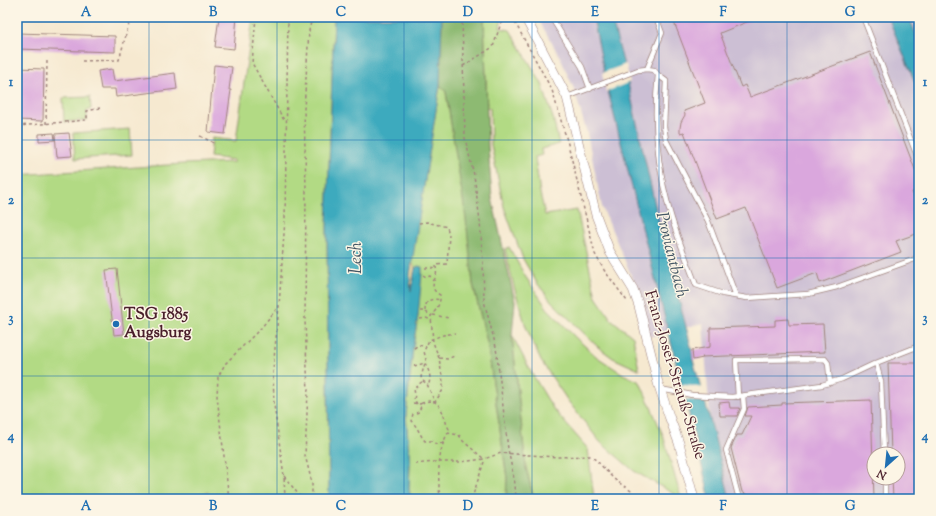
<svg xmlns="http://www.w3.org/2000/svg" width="936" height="516" font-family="'Sorts Mill Goudy',serif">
<rect width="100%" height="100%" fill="#fcf5e5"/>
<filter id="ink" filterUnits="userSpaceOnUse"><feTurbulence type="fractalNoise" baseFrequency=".025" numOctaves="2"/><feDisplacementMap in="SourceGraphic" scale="8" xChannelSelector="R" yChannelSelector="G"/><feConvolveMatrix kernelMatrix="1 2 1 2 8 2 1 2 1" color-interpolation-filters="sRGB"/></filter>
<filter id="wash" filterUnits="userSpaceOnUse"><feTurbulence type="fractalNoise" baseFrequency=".012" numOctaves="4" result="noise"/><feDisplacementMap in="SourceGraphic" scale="16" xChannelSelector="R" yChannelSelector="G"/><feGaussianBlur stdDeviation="0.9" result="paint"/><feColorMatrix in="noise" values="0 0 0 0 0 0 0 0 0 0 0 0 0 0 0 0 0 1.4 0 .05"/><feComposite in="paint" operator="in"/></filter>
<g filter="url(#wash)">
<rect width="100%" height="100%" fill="#f6e9d0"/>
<!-- industrial -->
<path fill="#ccbfd4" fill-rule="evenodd" d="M537 17H888L919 92V499H730L710 419 703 323 648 337 643 303 602 207 587 133 574 89 560 57ZM874 454H898V478H874Z
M909 17H919V42Z"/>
<!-- green -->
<path fill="#b2da84" stroke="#7e7c58" d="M253 17H334L327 226 329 499H209L208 492 192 499H17V175L183 164 234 162V160L210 157 212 138 236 141Z
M484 17H502L500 28 510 30 542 84 553 118 559 144 541 149 542 155 535 157 540 193 545 215 577 210 596 297 611 319 633 337 639 370 613 358 598 347 552 302 537 283 523 259 504 207 491 145 490 108H487Z
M440 85 446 92 467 219 473 284 487 342 507 478 506 499H411L409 489 410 464 406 415 413 347 418 316V266L415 268 411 261 413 254Z
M90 97 91 109 87 111V120L64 122 63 98Z
M130 129 132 155 75 159 73 133Z
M509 247 525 276 547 308 576 338 597 357 623 374 640 382 663 435 681 498 634 471 600 442 568 401 541 361 526 327 514 287 505 249Z
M512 335 531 372 554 410 588 449 594 499H534L526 468Z"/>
<!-- forest -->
<path fill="#8dba72" stroke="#6c6c4e" d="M442 17H484L488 146 492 198 515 302 512 335 526 468 534 499H506L507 478 487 342 473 284 466 219 446 92 440 85Z"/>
<!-- sand -->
<path fill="#eeda9e" stroke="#9c7c64" d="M411 261 415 268 411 291 410 276Z"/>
<!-- water -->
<path fill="#3eaabe" stroke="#446474" d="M334 17H442L440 85 410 276 411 291 415 268 418 266 422 267V274L418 316 413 347 406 415 410 464 409 489 411 499H329L327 226Z
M593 17H611L624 65 657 214 692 350 693 360 710 419 730 499H710L608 91Z
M888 17H909L919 42V92Z"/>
<!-- pier -->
<path fill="#f6e9d0" d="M626 64 630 82 606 92 602 73Z
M679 384 703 388 707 402 682 399Z"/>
<g id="blocks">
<!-- building -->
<path fill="#daa7dd" d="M219 17H237L234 49 215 47Z
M672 17H759L720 33 741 87 745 85 750 97 870 52 919 180V190L912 192 919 209V233L896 241 901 252 820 283 817 273 777 288 746 208 717 219 684 132 680 133V128L681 122 685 115 684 111 705 103Z
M17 33 115 36V52L17 49Z
M214 65 232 67 229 90H231L225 134 208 132Z
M17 68 44 69 43 121 17 120Z
M112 69 114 81 175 73 177 89 116 97 115 89H101L98 71Z
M54 133 55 140 39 141V134Z
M69 133 72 156 57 157 55 134Z
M117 269 124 334 114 335 106 270Z
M788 319 789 325 823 324 825 352 702 357 703 358 693 360 692 350 710 347V328L775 326V320Z
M888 363H919V499H893L892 478H898V454H891Z
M871 400 874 499H751V497L742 492 731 448 737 435H742L751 416H745L748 407 782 405V403Z
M729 402 730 408H740L737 416H720L719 403Z"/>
</g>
</g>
<g filter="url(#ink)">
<use href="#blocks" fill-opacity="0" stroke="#a0847e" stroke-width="1"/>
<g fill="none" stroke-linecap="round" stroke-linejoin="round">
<!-- lane casing -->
<g stroke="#a0847e" stroke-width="6">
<path id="lane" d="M551 17 582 67 590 89
M863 17 919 161
M647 69 662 33 656 17
M658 75 666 81 664 126 666 140 708 221 736 296
M567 97 638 70 647 69 654 70 658 75C653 120 657 165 669 209 676 235 687 260 696 285L723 294 747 298 808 294 837 287 915 259 919 256
M876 363 881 381 884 454
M660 389 692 395 732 397 822 385 842 379 876 363 919 346
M738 397 736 360 825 359 828 363 830 383
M885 478V499
M739 499 726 450 744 409 743 396"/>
</g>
<!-- street casing -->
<g stroke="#a0847e" stroke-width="10">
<path id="street" d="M525 17 567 97 596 215 610 252 633 289 639 306 658 383 669 416 679 443 694 499"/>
</g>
<!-- path -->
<path stroke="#a0847e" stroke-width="1.5" stroke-dasharray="3 3" stroke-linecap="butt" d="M256 17 252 63 285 122
M312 17 309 31 304 109 306 189 305 321 308 392 305 455 312 483V499
M462 17 465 138 474 175 480 221 483 263 484 301 496 347 508 449 515 484 516 499
M512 17 552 90 568 144 595 254 604 270 627 301
M82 61 119 60 131 17
M463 66 493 47 503 17
M46 124 47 60
M17 126 87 120V111L100 108
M200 136 216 144
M419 223 427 222 447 227 449 235 447 264 436 265C436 269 437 272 436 275 433 285 430 289 440 295 441 304 436 310 431 316L433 342 439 358 443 382V390L435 402C445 410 443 418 449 429L448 433 459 435 463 441 484 459
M425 268H432L436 265
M423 275 426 277 430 276 433 281
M420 311H425L431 316
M425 311C425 300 431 298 441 300
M433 315 449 318
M420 319 426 318 432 320
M414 348 419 345 426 347
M439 358 448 359 454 356
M414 366 425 363C429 371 432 377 428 386
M413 403 420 404 422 403
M417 404 414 399 415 395 414 389 418 386 419 384 423 381
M443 443 436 444 432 441H425C419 434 418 427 411 421L413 414 419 412 422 403 429 401 435 402 427 384 423 381 421 377 426 360 424 351 429 340 443 335 455 333
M415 464 434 462H460L484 459 501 453 557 457 590 456 596 460 614 479 631 491 634 499
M284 476 302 499
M229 499 217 396 218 377 225 364 261 328 279 306
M285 499 284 476 274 405 273 370 279 306 285 219 288 17
M440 499C438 479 437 451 448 433
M472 499 473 495 485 459"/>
<!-- lane -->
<use href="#lane" stroke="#fff" stroke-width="4.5"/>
<!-- street -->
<use href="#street" stroke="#fff" stroke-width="9"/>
</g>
</g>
<!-- grid -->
<path fill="none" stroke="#1f6fb2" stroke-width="1" stroke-opacity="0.55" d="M149 17V499M277 17V499M404 17V499M532 17V499M659 17V499M787 17V499M17 140H919M17 258H919M17 376H919"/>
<!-- markers -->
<circle fill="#1f6fb2" stroke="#fcf5e5" stroke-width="1.5" cx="116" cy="324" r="4"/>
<g text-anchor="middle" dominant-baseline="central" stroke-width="3" stroke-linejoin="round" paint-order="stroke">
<!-- poi labels -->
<g font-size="16" font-weight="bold" fill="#4a1f2b" stroke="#fcf5e5" text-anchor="start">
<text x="124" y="315">TSG 1885<tspan x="124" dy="18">Augsburg</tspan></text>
</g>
<!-- street labels -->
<g font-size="16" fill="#4a1f2b" stroke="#fcf5e5">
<text transform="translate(674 375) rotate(73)">Franz-Josef-Strauß-Straße</text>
</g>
<!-- water labels -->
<g font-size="17" font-style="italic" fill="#455766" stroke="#fcf5e5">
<text transform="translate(671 255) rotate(76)">Proviantbach</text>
<text transform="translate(357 258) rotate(-90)">Lech</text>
</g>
</g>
<!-- margin -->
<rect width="936" height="516" fill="none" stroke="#fcf5e5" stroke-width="44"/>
<!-- north arrow -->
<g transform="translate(886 466) rotate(207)"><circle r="19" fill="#fcf5e5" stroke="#b59f9b"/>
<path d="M0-3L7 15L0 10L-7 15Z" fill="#1f6fb2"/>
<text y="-6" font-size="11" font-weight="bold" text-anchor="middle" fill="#4a1f2b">N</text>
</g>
<rect x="22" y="22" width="892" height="472" fill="none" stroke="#1f6fb2" stroke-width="1.5"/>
<g font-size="13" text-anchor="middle" font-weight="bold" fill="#1f6fb2">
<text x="86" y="16">A</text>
<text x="213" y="16">B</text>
<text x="341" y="16">C</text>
<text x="468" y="16">D</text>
<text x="595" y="16">E</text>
<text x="723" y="16">F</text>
<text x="850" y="16">G</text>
<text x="11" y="86">1</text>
<text x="925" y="86">1</text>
<text x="11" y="204">2</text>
<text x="925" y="204">2</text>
<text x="11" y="322">3</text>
<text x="925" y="322">3</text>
<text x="11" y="440">4</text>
<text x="925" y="440">4</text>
<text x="86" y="510">A</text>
<text x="213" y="510">B</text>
<text x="341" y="510">C</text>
<text x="468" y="510">D</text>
<text x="595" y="510">E</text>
<text x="723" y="510">F</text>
<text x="850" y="510">G</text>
</g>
</svg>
